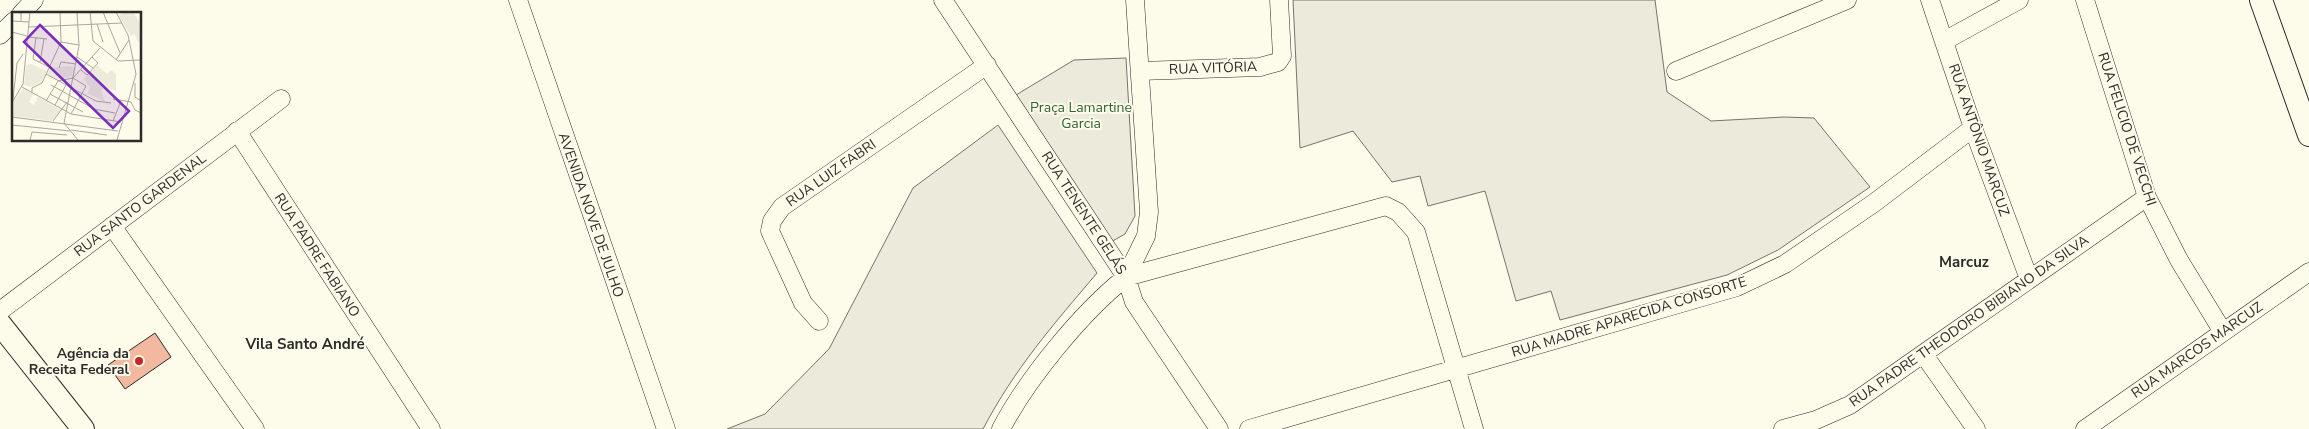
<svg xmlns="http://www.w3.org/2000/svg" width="2309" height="429" font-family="'Nunito Sans',sans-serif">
<rect width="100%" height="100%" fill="#fdfbea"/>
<!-- green -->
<path fill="#ecebdb" stroke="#74746e" d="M1293 0H1655L1667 92 1711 121 1784 117 1814 118 1870 187 1778 250 1727 275 1560 320 1551 291 1516 301 1485 191 1428 206 1420 176 1392 182 1353 131 1300 148Z
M1126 58 1135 216 1125 234 1109 243 1011 98 1074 60Z
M998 125 1097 273C1053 325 1015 368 983 429H727L765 414 829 349 913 188Z"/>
<!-- building -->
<path fill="#f2b8a0" stroke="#2b2b2b" d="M155 333 171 357 125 389 108 365Z"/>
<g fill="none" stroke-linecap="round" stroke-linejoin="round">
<!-- minor casing -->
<g stroke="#2b2b2b" stroke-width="19">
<path id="minor" d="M518 0 666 429
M943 0 1126 277 1134 302 1219 429
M1930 0 1973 128 2029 279
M2085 0 2147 197 2179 260 2223 332
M21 14 34 0
M0 35 14 21
M1944 41 2019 0
M1140 71 1260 67 1278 62 1282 56 1279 0
M1676 71 1847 0
M237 131 431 429
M112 226 255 429
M1126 277 1146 236 1149 212 1135 0
M0 311 281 99
M819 321 803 303 770 231 772 221 782 207 987 65
M1924 355 1976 429
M1001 429C1027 379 1081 313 1126 277L1386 206 1398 212 1416 232 1474 429
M1249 429 1737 287 1785 264 1874 203 1973 128
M1783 429 1816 420 1850 405 2147 197
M2085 429 2309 272"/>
</g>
<!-- major casing -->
<g stroke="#2b2b2b" stroke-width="24">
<path id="major" d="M2261 0 2309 135
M0 324 83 429"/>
</g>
<!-- minor -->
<use href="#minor" stroke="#fdfbea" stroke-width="18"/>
<!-- major -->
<use href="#major" stroke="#fdfbea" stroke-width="22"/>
</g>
<!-- markers -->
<circle fill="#c62828" stroke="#fdfbea" stroke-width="2" cx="139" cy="361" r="5"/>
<g text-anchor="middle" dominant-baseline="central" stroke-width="4" stroke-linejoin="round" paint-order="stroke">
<!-- street labels -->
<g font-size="14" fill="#2b2b2b" stroke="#fdfbea">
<text transform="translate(1213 68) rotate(-2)">RUA VITÓRIA</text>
<text transform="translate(2127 129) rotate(72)">RUA FELICIO DE VECCHI</text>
<text transform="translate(1979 140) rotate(71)">RUA ANTÔNIO MARCUZ</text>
<text transform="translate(831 173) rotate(-35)">RUA LUIZ FABRI</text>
<text transform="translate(140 205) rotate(-37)">RUA SANTO GARDENAL</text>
<text transform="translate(1084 213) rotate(57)">RUA TENENTE GELÁS</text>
<text transform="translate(591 215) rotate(71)">AVENIDA NOVE DE JULHO</text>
<text transform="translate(317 255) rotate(57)">RUA PADRE FABIANO</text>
<text transform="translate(1629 317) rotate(-17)">RUA MADRE APARECIDA CONSORTE</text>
<text transform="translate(1969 321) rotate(-35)">RUA PADRE THEODORO BIBIANO DA SILVA</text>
<text transform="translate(2197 350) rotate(-35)">RUA MARCOS MARCUZ</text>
</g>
<!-- park labels -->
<g font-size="14" fill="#34623c" stroke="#fdfbea">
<text x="1081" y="107">Praça Lamartine<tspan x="1081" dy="16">Garcia</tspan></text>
</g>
<!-- poi labels -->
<g font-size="14" font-weight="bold" fill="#2b2b2b" stroke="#fdfbea" text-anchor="end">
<text x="129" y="353">Agência da<tspan x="129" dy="16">Receita Federal</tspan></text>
</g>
<!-- neighbourhood labels -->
<g font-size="15" font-weight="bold" fill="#2b2b2b" stroke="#fdfbea">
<text x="1964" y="262">Marcuz</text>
<text x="305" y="344">Vila Santo André</text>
</g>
</g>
<!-- overview -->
<g transform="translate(12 12)">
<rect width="129" height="129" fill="#fdfbea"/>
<path d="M113 0H121L129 12V29L126 30 122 22 119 24 107 4ZM19 52 35 59 29 70 19 75 12 73 14 53ZM85 53 95 62 99 58 104 62V79L92 75 89 79 93 90 75 81 78 76 72 67ZM56 54 62 55 60 64 46 68 35 62 38 56ZM11 76 21 82 17 90 22 93 26 85 49 98 40 109 1 104 2 89Z" fill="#ecebdb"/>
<path fill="none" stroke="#a9a89e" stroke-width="1" d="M2 0 9 1V9M65 0 67 34 52 111 66 128M78 0 81 29 106 49 129 48M91 0 108 41M104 0 116 23 124 62 105 128M0 9 17 10M85 12 91 30M17 15 110 11M0 20 15 24M16 25 35 27M24 26 21 47 37 55M49 30 67 33M65 45 81 56M104 48 117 28M28 50 32 27M47 56 49 50 64 52M69 58 75 63 86 51 80 45M34 62 84 89 99 91M61 66 88 36M123 71V85L129 89M39 73 82 97 103 101M10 75 59 102 109 110M20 81V76L30 71 49 30 48 0M38 82 71 100M101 87 119 90 123 98 129 101M1 89 11 72 18 0M34 89 46 69 61 66M43 93 54 73M0 96 5 51 11 42M59 102 74 74 61 66M0 105 106 119M41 109 55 90M101 109 109 89M0 113 58 119M59 118 95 123M18 128 20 120 55 123"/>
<path fill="#7b2cbf" fill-opacity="0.15" stroke="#7b2cbf" stroke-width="2.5" d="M28 13 117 99 101 116 12 30Z"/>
<rect width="129" height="129" fill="none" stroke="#2b2b2b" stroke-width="2.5"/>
</g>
</svg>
